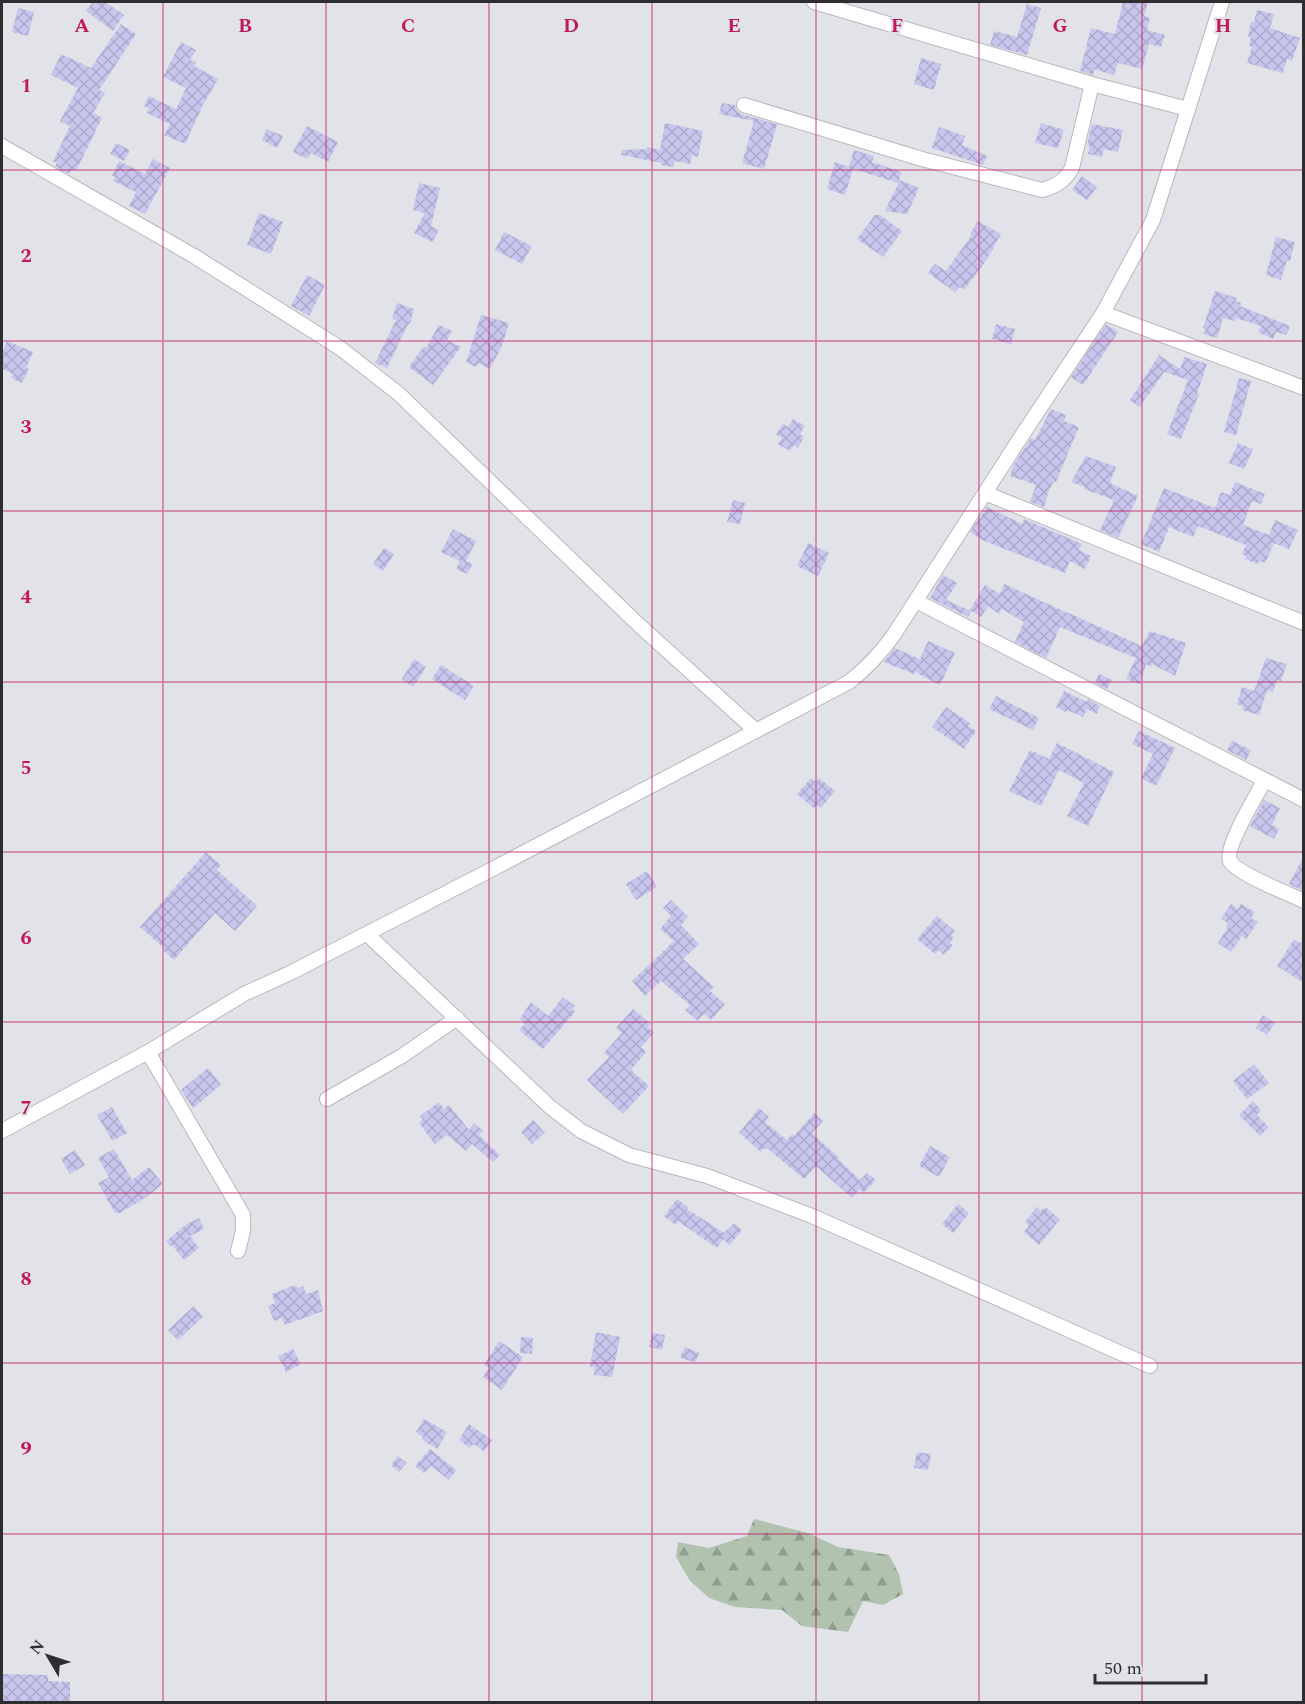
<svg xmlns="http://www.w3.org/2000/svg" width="1305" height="1704" font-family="Spectral,serif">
<defs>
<pattern id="forest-firs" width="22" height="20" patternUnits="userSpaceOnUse" patternTransform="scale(1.5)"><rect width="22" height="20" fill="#b1c2af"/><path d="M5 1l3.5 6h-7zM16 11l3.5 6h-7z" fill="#909e8f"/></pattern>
<pattern id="building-cross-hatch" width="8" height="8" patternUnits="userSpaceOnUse" patternTransform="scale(1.5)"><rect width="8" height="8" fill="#c8c6ed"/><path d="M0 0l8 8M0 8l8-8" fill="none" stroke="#acaacc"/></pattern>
</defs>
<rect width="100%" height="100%" fill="#e2e2e9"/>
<!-- forest -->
<path fill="url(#forest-firs)" d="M754 1519 808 1533 838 1547 889 1555 899 1574 903 1594 883 1605 863 1601 848 1632 802 1626 782 1610 735 1607 709 1598 690 1581 676 1557 678 1542 709 1548 747 1536Z"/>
<!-- building -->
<path fill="url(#building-cross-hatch)" d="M93 2H105L124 15 113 31 86 11Z
M1123 2H1148L1144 16 1150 18 1147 30 1165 35 1161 47 1149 44 1142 69 1118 63 1114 75 1094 69 1093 75 1080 71 1091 28 1115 34Z
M1027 4 1041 8 1027 55 990 45 994 31 1017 37Z
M18 8 34 12 28 36 12 32Z
M1257 10 1274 14 1270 28 1300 38 1292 61 1287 59 1283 73 1247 63 1252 47 1249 46 1251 37 1248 36 1251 22H1254Z
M121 24 136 34 99 90 105 93 93 113 102 118 76 171 72 169 69 174 55 166 57 163 53 161 70 126 60 121 78 88 51 75 61 54 91 68Z
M181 42 196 50 190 60 196 63 194 66 218 79 203 105 185 144 164 135 170 124 147 113 149 108 144 106 149 96 176 109 186 88 163 77Z
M921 58 941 64 934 90 914 84Z
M722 103 735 105 737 111 741 114 780 125H777L764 169 742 163 754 121 719 114Z
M665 123 703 131 698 157 692 155 690 164 675 161 673 167 661 165 662 163 621 155 622 150 647 149V147L660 150Z
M1041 123 1064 130 1058 148 1035 143Z
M1092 124 1123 130 1118 152 1104 149 1102 157 1088 154 1090 146 1087 145Z
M307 126 338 142 328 162 311 153 307 159 293 152Z
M939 127 965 136 962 145 987 156 983 165 932 148Z
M267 129 283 136 277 148 262 140Z
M116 143 130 150 124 161 110 154Z
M854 150 874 156 872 162 902 172 898 183 853 169 845 195 827 189 835 162 849 167Z
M153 159 170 168 145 214 129 206 136 192 113 181 115 177 112 176 119 161 145 174Z
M1082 176 1097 187 1087 200 1072 190Z
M900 180 919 188 907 214 885 211Z
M419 183 440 188 431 226 439 230 432 242 414 233 425 213 413 210Z
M259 213 283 222 271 254 247 245Z
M875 215H880L902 231 883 257 857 239Z
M978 221 1001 234 987 259 964 290 960 287 955 292 928 273 935 264 946 271 972 235 970 234Z
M504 232 532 246 522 264 495 250Z
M1276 237 1295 242 1290 261 1287 260 1281 280 1266 275Z
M307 275 325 285 309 316 291 306Z
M1215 291 1237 298 1235 301 1241 303 1240 306 1290 326 1286 335 1276 332 1273 339 1258 332 1261 326 1236 318 1235 321 1223 318 1217 338 1203 334 1206 329 1203 328Z
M397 303 414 309 410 324H408L387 368 375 363 396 320 392 319Z
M481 315 509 323 502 346 490 369 478 363 476 367 466 362Z
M996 324 1015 329 1011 344 992 339Z
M1106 324 1118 332 1083 385 1071 377Z
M439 325 452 331 447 340 461 347 433 385 409 367 424 346 426 348Z
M7 341 33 352 26 368 29 369 22 383 11 378 13 374 2 369V354Z
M1159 355 1180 369 1184 357 1207 364 1197 394H1199L1181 439 1167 434 1188 380 1164 372 1140 407 1130 400Z
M1239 378 1251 381 1236 435 1224 432Z
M1051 409 1066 415 1064 421 1079 427 1056 482 1054 481 1049 490 1044 507 1030 502 1036 485 1010 476 1013 466 1031 438 1035 440Z
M793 419 805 426 800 434 804 437 798 448 794 445 790 451 778 444 782 438 776 434 783 424 788 427Z
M1238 443 1253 449 1244 469 1229 463Z
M1086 456 1116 467 1110 483 1138 496 1118 538 1100 530 1114 500 1084 489 1085 487 1071 482Z
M1235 482 1265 494 1261 504 1252 501 1243 525 1269 535 1275 520 1298 530 1289 549 1274 543 1265 563 1259 561 1258 564 1245 559 1246 556 1242 554 1246 545 1198 526 1193 537 1169 527 1159 552 1141 544 1164 488 1215 508 1221 492 1230 495Z
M733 500 745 503 740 524 727 522Z
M987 507 1022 524 1024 519 1082 544 1079 550 1091 556 1085 569 1070 561 1065 573 982 540 970 532Z
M453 529 476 541 466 561 473 564 467 574 456 569 460 561 441 552Z
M808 543 829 553 818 576 797 566Z
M384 548 394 554 383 571 373 564Z
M943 575 957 583 946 600 971 611 968 617 930 598Z
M1004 584 1142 646 1150 631 1186 643 1175 676 1152 664 1151 667 1146 664 1140 684 1126 679 1136 658 1060 627 1046 658 1015 642 1024 622 1002 609 999 614 988 606 981 617 970 610 985 585 1000 594Z
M928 641 955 653 940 685 915 672 914 674 884 662 895 648 920 659Z
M1266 658 1287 664 1281 681 1277 680 1273 692 1267 690 1259 715 1242 710 1243 706 1237 704 1242 687 1254 691Z
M414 659 426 667 413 687 402 679Z
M441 665 474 686 465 700 432 679Z
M1099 674 1112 680 1107 689 1095 683Z
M1064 691 1087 702 1088 699 1100 706 1097 714 1087 709 1083 717 1067 710 1066 712 1056 707Z
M996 696 1039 718 1033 730 989 709Z
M946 707 970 723 968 726 976 731 964 749 932 727Z
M1139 731 1175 748 1156 786 1141 778 1153 754 1132 744Z
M1232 741 1251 750 1246 760 1227 750Z
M1057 743 1114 772 1088 826 1067 816 1084 783 1059 770 1041 806 1009 791 1030 750 1049 759Z
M811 778 816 782 819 778 835 791 821 808 817 805 814 808 797 794Z
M1264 800 1280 808 1272 825 1279 829 1274 839 1250 826Z
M206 852 221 865 217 870 257 906 235 931 215 913 174 960 163 950 164 948 140 927Z
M1304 856V891L1289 884Z
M647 871 657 887 636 900 626 884Z
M671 900 688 917 681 925 699 944 683 959 714 987 710 991 725 1004 711 1020 704 1014 698 1021 685 1010 690 1005 661 981 645 996 632 981 674 941 660 929 671 916 663 908Z
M1231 904 1238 909 1241 904 1255 912 1251 918 1258 922 1246 939 1242 936 1231 952 1218 943 1228 927 1226 926 1228 923 1221 919Z
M937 916 955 931 951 935 954 937 950 943 953 945 944 955 939 950 935 954 917 939Z
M1294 939 1304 945V983L1277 966Z
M563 997 575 1006 572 1009 575 1012 543 1049 519 1030 525 1024 520 1019 531 1002 548 1016Z
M633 1009 651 1024 648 1027 654 1033 641 1047 646 1052 631 1070 649 1086 623 1114 587 1080 609 1057 604 1053 622 1033 616 1028Z
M1263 1015 1275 1023 1267 1035 1256 1028Z
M1254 1064 1269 1083 1247 1099 1233 1081Z
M208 1068 221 1085 193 1108 181 1090Z
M1253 1101 1261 1110 1257 1115 1269 1127 1260 1136 1239 1115Z
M439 1102 444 1109 449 1105 469 1130 474 1123 483 1131 479 1135 500 1155 493 1162 472 1144 466 1151 447 1135 435 1144 419 1123 423 1119 420 1116Z
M112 1107 127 1133 112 1141 97 1115Z
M759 1108 769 1117 765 1122 787 1140 792 1134 794 1136 814 1113 823 1121 812 1133 839 1158 838 1159 860 1180 867 1173 876 1180 864 1193 860 1189 852 1198 816 1166 804 1179 768 1149 764 1148 761 1152 739 1133Z
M533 1120 545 1133 532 1144 521 1132Z
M930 1146 950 1157 939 1177 919 1166Z
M114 1149 132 1180 149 1167 163 1184 145 1198 120 1213H115L98 1183 109 1177 98 1158Z
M75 1150 85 1165 70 1174 61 1159Z
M677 1199 688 1207 687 1209 724 1233 734 1223 742 1230 730 1245 723 1239 717 1248 678 1221 676 1225 664 1216Z
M958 1204 969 1213 953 1233 942 1224Z
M1037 1207 1041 1211 1045 1207 1060 1219 1039 1245 1024 1232 1029 1226 1025 1222Z
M199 1218 204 1229 190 1236 199 1248 184 1260 172 1245 170 1246 166 1241 187 1224Z
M295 1285 297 1288 303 1286 306 1294 318 1290 323 1311 285 1325 282 1318 274 1321 268 1306 275 1303 272 1294Z
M194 1306 203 1317 178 1340 168 1330Z
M596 1332 620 1337 612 1377 594 1375 595 1367H590Z
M652 1333 665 1335 662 1350 649 1347Z
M521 1337 533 1338 532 1354 520 1353Z
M499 1341 523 1357 502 1390 483 1377 489 1368 484 1365Z
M685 1347 699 1353 695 1363 680 1357Z
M293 1349 301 1364 286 1372 278 1356Z
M424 1419 447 1432 437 1449 422 1440 423 1437 416 1432Z
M469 1424 492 1440 484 1451 473 1444 470 1448 459 1440Z
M430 1449 456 1470 449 1480 431 1466 424 1473 415 1466Z
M917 1452 931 1454 928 1470 914 1468Z
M398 1456 407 1463 399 1472 391 1465Z
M2 1674 48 1675V1681L70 1682V1702H2Z"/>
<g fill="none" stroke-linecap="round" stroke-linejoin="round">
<!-- minor casing -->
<g stroke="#b8b8bf" stroke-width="16">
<path id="minor" d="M814 2 1092 84 1188 109
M744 105 922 159 1042 190C1056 186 1065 181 1072 168L1092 84
M2 146 194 256 340 348 399 394 640 626 755 730
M1103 313 1304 388
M985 493 1304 623
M916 601 1304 800
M1264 781C1257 795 1224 848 1230 861 1236 873 1289 894 1304 901
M367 934 549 1106 581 1131 629 1155 707 1176 812 1216 1150 1366
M148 1052 243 1215V1231L238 1251
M327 1099 402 1056 457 1018
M2 1131 148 1052 244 994 290 973 483 874 849 682C867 668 880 654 893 636L1017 443 1103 313 1153 220 1222 2"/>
</g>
<!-- minor -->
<use href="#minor" stroke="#fff" stroke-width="14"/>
</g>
<!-- grid -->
<path fill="none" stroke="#c2185b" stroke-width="1.5" stroke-opacity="0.55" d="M163 2V1702M326 2V1702M489 2V1702M652 2V1702M816 2V1702M979 2V1702M1142 2V1702M2 170H1304M2 341H1304M2 511H1304M2 682H1304M2 852H1304M2 1022H1304M2 1193H1304M2 1363H1304M2 1534H1304"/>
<g font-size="20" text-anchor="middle" font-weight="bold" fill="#c2185b" stroke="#e2e2e9" stroke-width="4.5" stroke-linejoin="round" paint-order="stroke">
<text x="82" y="32">A</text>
<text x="245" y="32">B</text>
<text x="408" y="32">C</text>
<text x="571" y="32">D</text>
<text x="734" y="32">E</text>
<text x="897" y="32">F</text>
<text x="1060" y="32">G</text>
<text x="1223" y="32">H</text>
<text x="26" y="92">1</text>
<text x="26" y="262">2</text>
<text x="26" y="433">3</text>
<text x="26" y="603">4</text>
<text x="26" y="774">5</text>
<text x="26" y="944">6</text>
<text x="26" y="1114">7</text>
<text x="26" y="1285">8</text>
<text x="26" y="1455">9</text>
</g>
<!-- border -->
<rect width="1305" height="1704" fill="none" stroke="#2e2e30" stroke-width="6"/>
<!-- north arrow -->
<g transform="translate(48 1656) rotate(309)" stroke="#e2e2e9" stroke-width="4.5" paint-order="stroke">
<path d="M0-4.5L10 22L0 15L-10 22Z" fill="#2e2e30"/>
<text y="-9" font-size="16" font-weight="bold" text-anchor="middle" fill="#2e2e30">N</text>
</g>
<!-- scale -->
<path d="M1095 1674v9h111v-9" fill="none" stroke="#2e2e30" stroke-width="3"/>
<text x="1104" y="1674" font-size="18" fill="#2e2e30" stroke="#e2e2e9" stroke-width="4.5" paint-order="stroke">50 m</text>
</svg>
